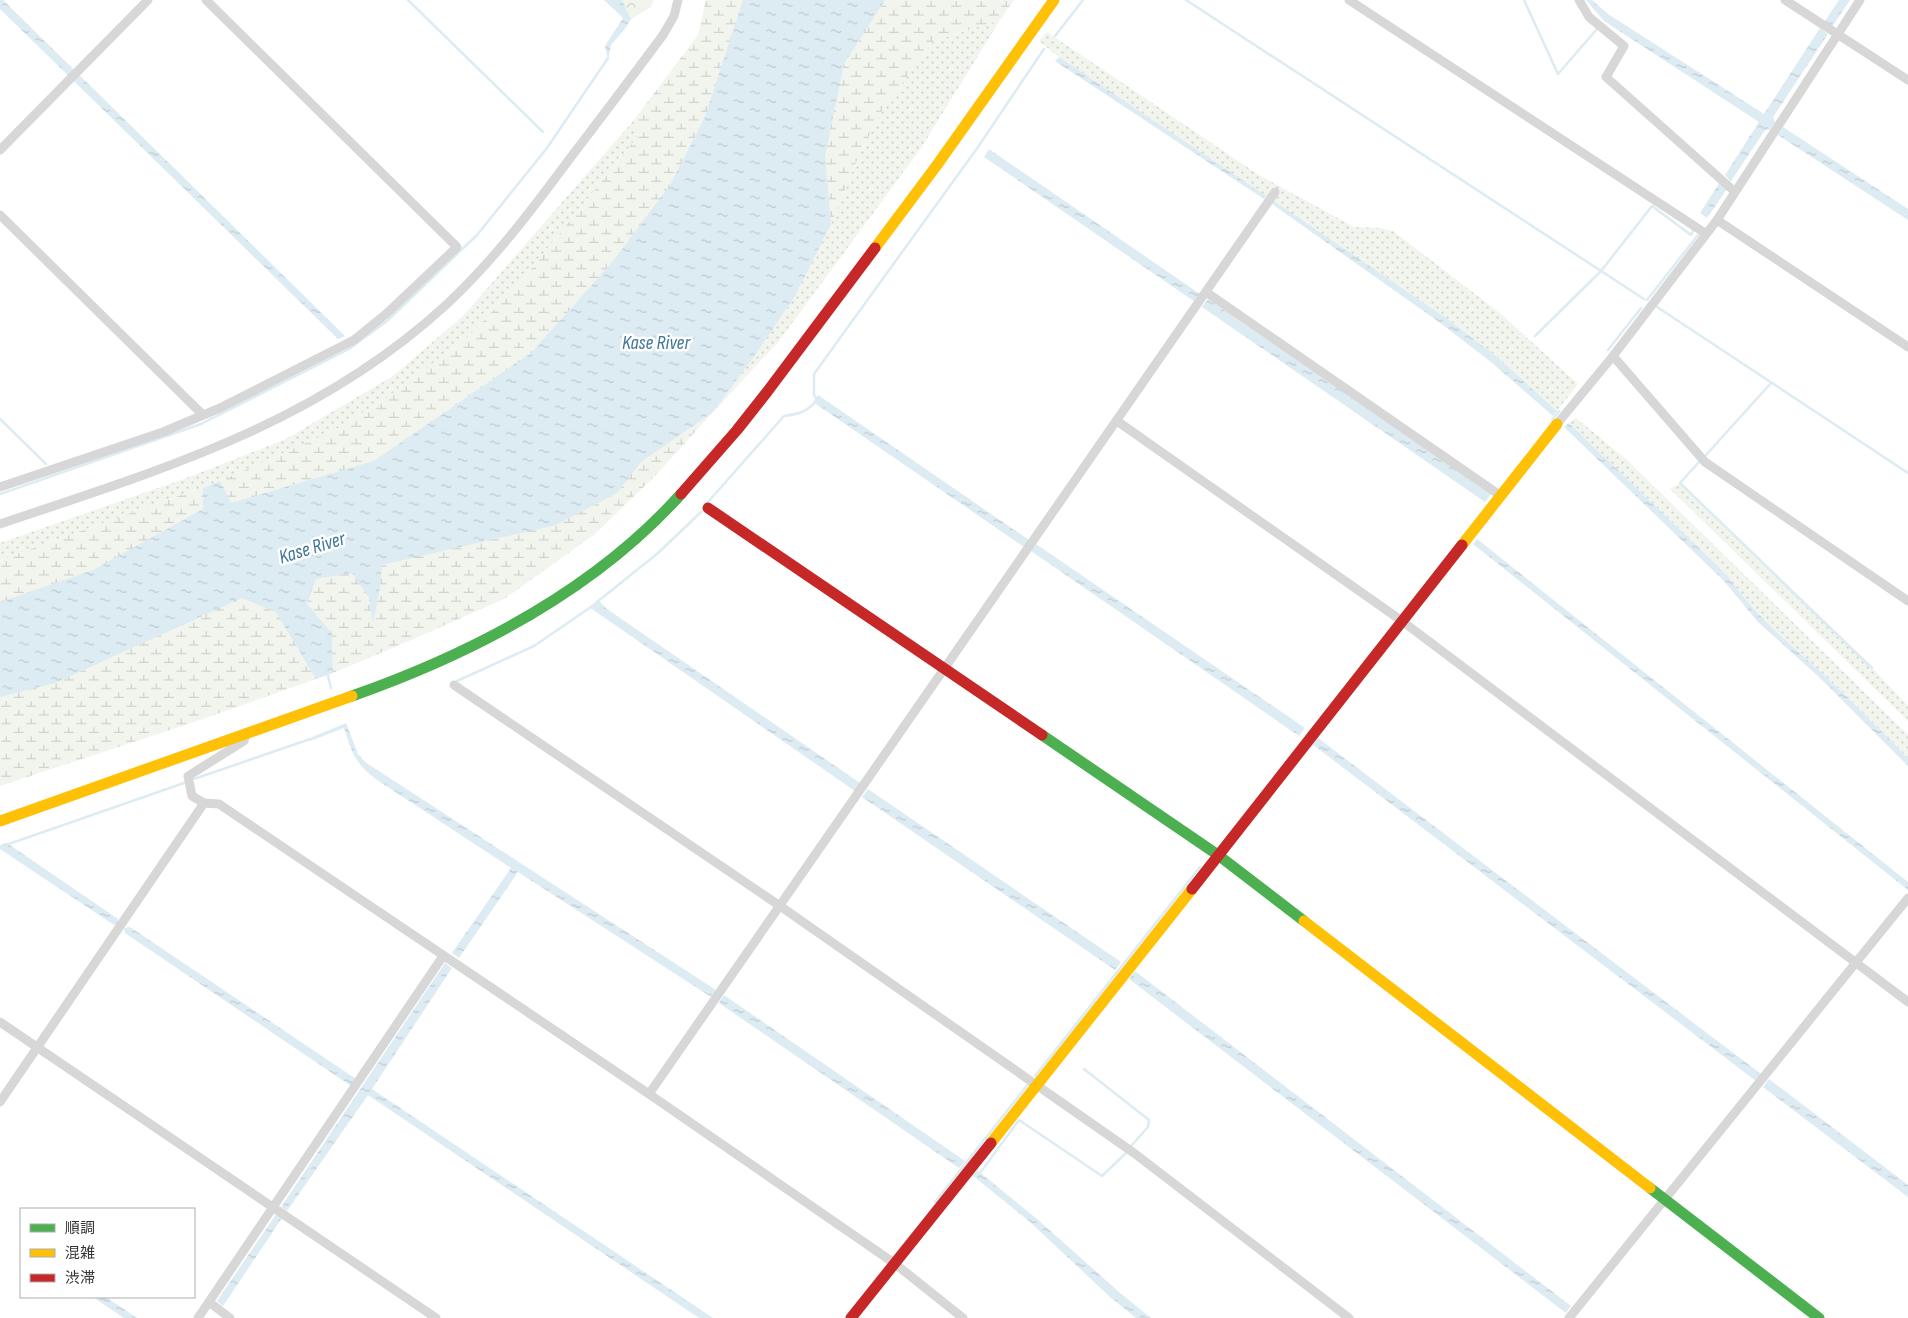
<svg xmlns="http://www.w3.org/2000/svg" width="1908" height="1318" font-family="'Sofia Sans Condensed','Noto Sans JP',sans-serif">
<defs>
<pattern id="grass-dots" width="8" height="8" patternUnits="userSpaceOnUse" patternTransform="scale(1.25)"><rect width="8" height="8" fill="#f1f5ed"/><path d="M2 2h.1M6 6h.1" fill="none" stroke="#cfd2cc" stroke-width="1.8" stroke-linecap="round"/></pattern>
<pattern id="forest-crowns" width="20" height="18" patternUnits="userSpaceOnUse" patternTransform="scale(1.25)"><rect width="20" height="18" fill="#f1f5ed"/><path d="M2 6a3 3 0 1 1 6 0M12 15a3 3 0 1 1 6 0" fill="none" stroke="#cfd2cc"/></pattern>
<pattern id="wetland-marsh" width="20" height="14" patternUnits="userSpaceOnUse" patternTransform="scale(1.25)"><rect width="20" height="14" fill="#f1f5ed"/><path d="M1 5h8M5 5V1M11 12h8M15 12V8" fill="none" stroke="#cfd2cc"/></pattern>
<pattern id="water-ripples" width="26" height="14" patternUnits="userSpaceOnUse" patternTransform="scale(1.25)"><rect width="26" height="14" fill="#ddebf3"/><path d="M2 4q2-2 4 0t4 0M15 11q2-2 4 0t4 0" fill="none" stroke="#becad1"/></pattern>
</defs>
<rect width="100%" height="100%" fill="#fff"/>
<!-- grass -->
<path fill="url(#grass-dots)" d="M1000 20 921 148 779 341 713 412 755 355 795 296 831 224 857 160 881 112 933 41Z
M1047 32 1259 175 1354 227 1380 228 1393 231 1501 314 1578 384 1557 411 1495 355 1443 316 1059 57 1039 41Z
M634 120 639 135 523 279 468 337 385 399 333 431 220 481 0 560V543L184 479 286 439 393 376 463 316Z
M1576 418 1626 459 1908 735V758C1880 730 1852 701 1823 674 1788 642 1754 615 1727 575L1569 423Z
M1680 483 1872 668 1908 706V721L1670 489Z"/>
<!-- forest -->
<path fill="url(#forest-crowns)" d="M622 0H653L651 7 631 19Z"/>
<!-- wetland -->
<path fill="url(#wetland-marsh)" d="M706 0H762L638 367 211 522 0 616V560L220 481 333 431 385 399 468 337 523 279 639 135 634 120 698 35Z
M839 0H1014L1000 20 933 41 881 112 857 160 831 224 795 296 755 355 713 412 658 473 595 534 504 599 416 638 333 673 332 633 307 604 304 572 374 557Z
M253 585 277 602 312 660 316 679 194 722 0 786V688Z"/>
<!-- water -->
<path fill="url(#water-ripples)" d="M0 0H3L345 336 338 339 0 9Z
M604 0H622L631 19 624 30 611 45 608 60 605 46 623 18Z
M743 0H885L844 64 825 156 831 224 795 296 755 355 713 412 641 462 617 493 556 525 382 565 379 594 373 623 369 598 352 573 316 579 307 604 332 633 333 673 316 679 276 612 242 598 55 683 0 697V602L93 570 203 509V488L220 481 231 503 374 461 531 353 614 260 670 185 705 117Z
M1586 0H1592L1608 14 1764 114 1820 28 1828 34 1773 117 1775 122 1770 130H1765L1731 181 1725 175 1759 122 1604 21Z
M1839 0H1850L1832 27 1825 21Z
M1059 57 1266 196 1264 199 1055 61Z
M1783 127 1908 209V220L1778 135Z
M989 149 1200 294 1195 302 984 157Z
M1720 182 1727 189 1707 218 1700 213Z
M1274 201 1443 316 1495 355 1557 411 1553 416 1491 362 1439 322 1272 204Z
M1208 299 1491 494 1485 502 1202 307Z
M818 395 1029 540 1024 547 813 402Z
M1569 423 1727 575C1755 616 1788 642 1823 674 1850 699 1875 725 1900 750L1908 758V766L1820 678 1758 622 1724 581 1564 427Z
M1477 539 1908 882V890L1473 544Z
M1036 544 1305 728 1299 736 1031 551Z
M598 600 607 609 860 783 855 791 589 607Z
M346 723 358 754 365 762 716 990 711 997 518 872 459 958 452 953 511 868 377 780C354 762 353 755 344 728L310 741V738Z
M1318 738 1761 1074 1756 1081 1312 744Z
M868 789 1121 962 1115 970 862 797Z
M7 843 118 919V924L114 925 0 849V845Z
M130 927 356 1079 351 1086 125 933 124 928Z
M445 963 452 968 372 1089 713 1318H699L368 1095 287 1211 281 1207Z
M1135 971 1571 1306 1566 1313 1129 979Z
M724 995 965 1161 959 1168 719 1003Z
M1769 1079 1908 1185V1197L1763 1087Z
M977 1170 1037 1219 1119 1292 1151 1318H1136L1110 1297 1030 1222 972 1175Z
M277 1213 282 1218 223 1306 217 1301Z
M93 1297H106L137 1318H124Z"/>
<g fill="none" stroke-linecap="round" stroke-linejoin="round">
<!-- stream -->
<path stroke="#ddebf3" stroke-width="2.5" d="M408 0 543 132
M1186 0 1644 299
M1524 0 1558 74 1597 29
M1055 36 1083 0
M1647 300 1698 235
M1657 307 1908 473
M1535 336 1601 271 1652 206 1691 235 1693 231
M1608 350 1641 308
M0 419 46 464
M1552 420 1559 411
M1706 455 1771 383
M1699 462 1680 483 1872 668
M0 494 201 424 349 349 387 321 477 235 547 148 608 58
M708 502 784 416C799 414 807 412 817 400L814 395V374L978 147 1044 49
M597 602 658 553 701 512
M327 672 331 688
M457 681 534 646 591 607
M194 779 310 739
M0 847 184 783
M1084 1069 1149 1120 1148 1127 1132 1145
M1035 1076 1200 867
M980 1173 1019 1120 1102 1176 1126 1153
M935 1202 1029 1083"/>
<!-- street -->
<path stroke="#d7d7d7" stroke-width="9" d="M1349 0 1705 233
M1579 0 1589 17 1624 46 1606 77 1734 191
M1785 0 1908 80
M0 150 148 0
M0 215 202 414
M1717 220 1908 347
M1206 292 1501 496
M1613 356 1705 462 1908 601
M1117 421 1402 621 1908 1002
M1557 424 1613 356 1717 220 1860 0
M0 487 163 432 220 408 354 340 386 314 457 247 206 0
M0 524C163 469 317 424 447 304 493 261 531 211 568 161 600 119 632 77 663 35L674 16 678 0
M454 685 780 906 1134 1153 1349 1318
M246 733 244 741 188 776 192 796 204 803 219 804 649 1094 894 1263 963 1318
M0 1022 436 1318
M649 1094 1275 192
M0 1102 204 803
M209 1302 230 1318
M198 1318 443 956
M1569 1318 1908 898"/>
<!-- fast -->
<path stroke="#4caf50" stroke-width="11" d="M352 696C474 653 594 591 681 494
M1042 735 1218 855 1304 921
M1650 1188 1819 1318"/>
<!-- slow -->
<path stroke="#ffc107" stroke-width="11" d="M875 248 937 165 1054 0
M1462 545 1557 424
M0 821 352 696
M1304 921 1650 1188
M991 1143 1192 889"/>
<!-- jam -->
<path stroke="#c62828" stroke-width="11" d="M681 494 737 430 767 392 875 248
M708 508 1042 735
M1192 889 1462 545
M851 1318 991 1143"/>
</g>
<g text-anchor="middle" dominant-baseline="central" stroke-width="5" stroke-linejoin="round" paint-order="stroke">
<!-- water labels -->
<g font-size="20" font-style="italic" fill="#3f7597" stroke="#fff">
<text x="656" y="343">Kase River</text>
<text transform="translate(312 548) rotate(-17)">Kase River</text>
</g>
</g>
<!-- legend -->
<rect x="20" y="1208" width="175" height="90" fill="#ffffff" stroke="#adadad"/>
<rect x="30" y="1224" width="25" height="8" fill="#4caf50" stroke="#adadad"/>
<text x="65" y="1233" font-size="15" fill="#333333">順調</text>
<rect x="30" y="1249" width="25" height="8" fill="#ffc107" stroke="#adadad"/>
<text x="65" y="1258" font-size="15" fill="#333333">混雑</text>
<rect x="30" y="1274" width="25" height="8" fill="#c62828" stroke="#adadad"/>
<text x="65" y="1283" font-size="15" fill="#333333">渋滞</text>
</svg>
